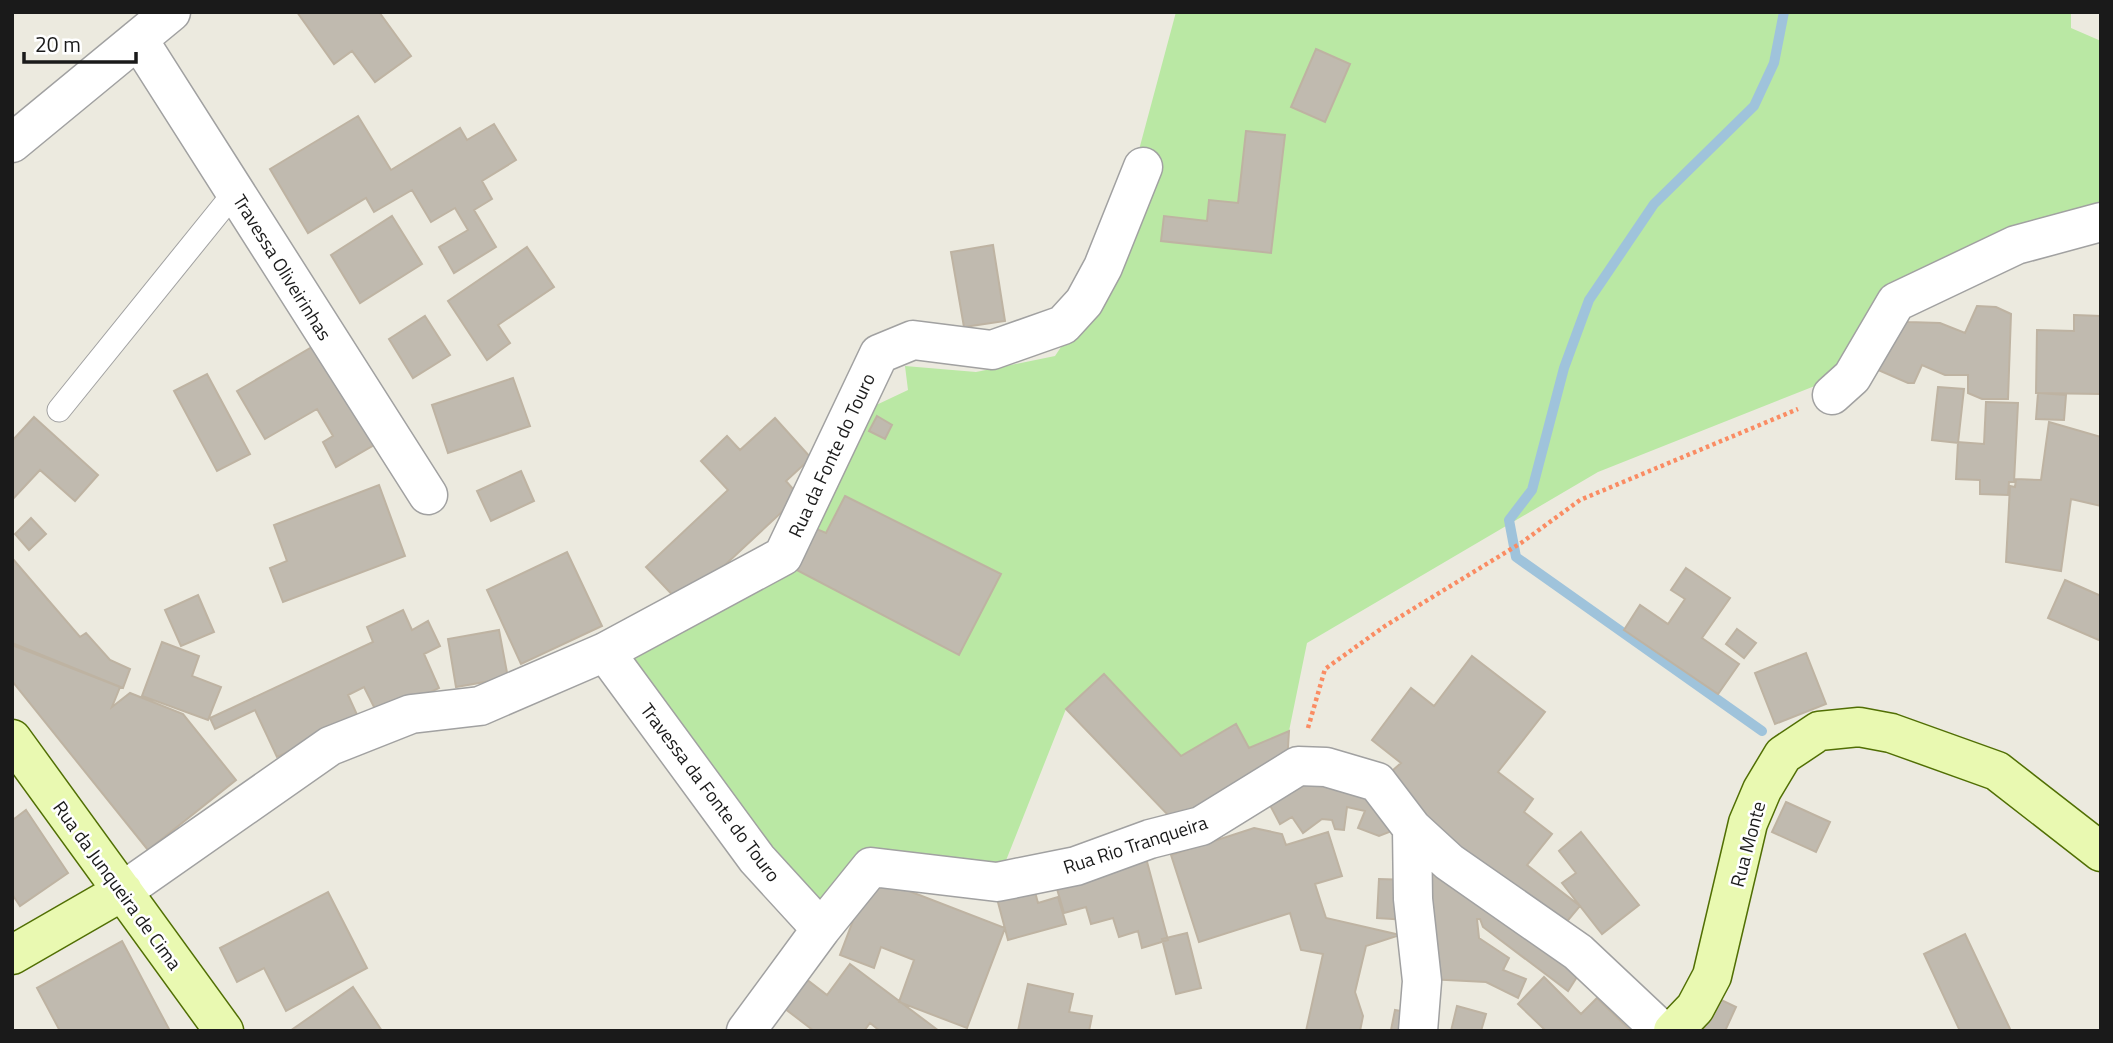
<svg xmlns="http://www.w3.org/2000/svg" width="2113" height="1043" font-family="'Titillium Web',sans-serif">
<rect width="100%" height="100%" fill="#eceadf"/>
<!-- grass -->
<path fill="#bae8a4" d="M1176 12H2071V28L2101 41V208L1960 254 1830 380 1598 472 1307 643 1289 731 1249 748 1236 725 1181 756 1104 674 1066 709 1003 868 872 849 824 907 806 901 622 653 791 567 872 407 908 390 905 366 976 372 1055 356 1103 284Z"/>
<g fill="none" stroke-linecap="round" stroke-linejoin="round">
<!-- stream -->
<path stroke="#9fc3db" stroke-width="10" d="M1762 731 1516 557 1509 520 1532 490 1564 368 1589 300 1654 204 1754 106 1774 63 1784 12"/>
</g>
<!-- building -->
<path fill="#c0baaf" stroke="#beb3a2" stroke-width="2" d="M297 12H379L411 56 375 82 352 51 334 64Z
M1316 49 1350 64 1325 122 1291 107Z
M358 116 391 170 460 128 467 140 494 124 516 160 482 181 492 199 474 210 496 247 454 273 439 247 468 230 455 208 431 222 412 190 374 212 366 198 308 233 270 169Z
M1246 131 1285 135 1271 253 1161 241 1164 216 1207 221 1209 200 1238 203Z
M392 216 422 264 360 303 331 255Z
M993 245 1005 321 964 327 951 252Z
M527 247 554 287 498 325 510 343 487 360 448 301Z
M1977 306 1996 307 2011 314 2008 399H1982L1968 393V375H1945L1922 365 1914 383H1908L1869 366 1892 315 1908 322 1940 323 1965 333Z
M2074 315 2101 316V394L2036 393 2037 330 2074 331Z
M425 316 450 355 413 378 389 339Z
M317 344 388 437 336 467 323 442 333 436 317 409 265 439 237 391Z
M207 374 250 454 217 471 174 391Z
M513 378 530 426 448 453 432 405Z
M1938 387 1964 389 1958 443 1932 440Z
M2038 393 2066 395 2064 420 2036 419Z
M1986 402 2018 403 2014 482H2009L2008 495 1980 494V480L1956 479 1958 442 1984 444Z
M877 416 892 425 885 439 869 431Z
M34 417 98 475 75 501 40 470 12 500V441Z
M775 418 811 458 786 481 799 496 682 605 646 567 728 490 701 461 727 436 740 450Z
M2049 422 2101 437V506L2071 499 2061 571 2006 562 2010 486 2015 487 2016 479 2041 480Z
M521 471 534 501 491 521 477 491Z
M379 485 405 556 283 602 270 568 287 561 274 525Z
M845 496 1001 574 959 655 791 567 807 525 826 533Z
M31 518 46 534 29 550 15 534Z
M567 552 602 626 521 664 487 590Z
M12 558 80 637 86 633 110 660 130 669 123 688 12 643Z
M1686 568 1730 598 1702 638 1739 664 1718 694 1624 630 1640 605 1668 624 1685 599 1671 590Z
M2065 580 2101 596V641L2048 618Z
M198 595 214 632 181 646 165 610Z
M403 610 412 630 428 621 440 646 424 654 439 688 379 717 364 687 348 695 359 719 277 757 255 710 215 729 210 718 373 642 367 627Z
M1737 629 1756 643 1744 658 1726 644Z
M499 630 508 678 456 687 448 639Z
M162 642 199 656 192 676 221 687 208 720 142 696Z
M12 645 120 687 112 707 130 693 183 714 236 780 148 850 12 681Z
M1806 653 1826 704 1775 724 1755 673Z
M1472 656 1545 712 1498 772 1533 799 1524 812 1552 834 1527 865 1580 906 1560 930 1466 859 1384 778 1401 763 1372 740 1411 688 1434 706Z
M1104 674 1181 756 1236 724 1249 748 1289 731 1287 763 1182 823 1168 815 1066 709Z
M1318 773 1387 803 1397 829 1379 836 1358 828 1365 811 1347 807 1344 830 1335 829 1332 820 1322 819 1303 833 1292 817 1280 824 1264 794Z
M1786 802 1830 822 1816 852 1772 832Z
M26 810 68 873 20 906 12 894V817L14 819Z
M1254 828 1282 834 1286 845 1328 832 1342 876 1315 884 1326 918 1400 935 1366 946 1355 992 1363 1016 1360 1031H1306L1323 954 1301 950 1290 913 1199 942 1171 855Z
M1581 832 1639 905 1602 934 1562 883 1576 873 1559 851Z
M1429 856 1584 966 1568 991 1483 927 1480 919H1477L1479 938 1509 958 1503 970 1526 979 1518 998 1486 982 1428 979Z
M1146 858 1168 940 1142 948 1138 931 1119 937 1113 918 1091 924 1086 907 1064 913 1055 882Z
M870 876 1005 928 967 1028 899 1002 914 960 881 947 874 968 840 955Z
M1379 879 1409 880 1408 920 1377 918Z
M1032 881 1038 903 1058 897 1066 924 1008 940 995 891Z
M328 892 367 968 286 1011 264 968 237 982 220 948Z
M1187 933 1201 988 1176 994 1162 939Z
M1965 934 2011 1031H1960L1924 954Z
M122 941 170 1031H60L37 988Z
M850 964 939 1031H880L870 1023 864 1031H814L784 1008 806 979 827 995Z
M1544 977 1581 1014 1597 998 1631 1031H1546L1518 1004Z
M1028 984 1073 994 1069 1012 1092 1016 1089 1031H1018Z
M353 987 382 1031H290Z
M1717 998 1736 1007 1725 1031H1703Z
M1457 1006 1486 1014 1481 1031H1451Z
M1395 1010 1419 1014 1416 1031 1391 1030Z"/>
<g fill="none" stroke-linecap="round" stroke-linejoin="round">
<!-- lane casing -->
<g stroke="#a1a1a1" stroke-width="25">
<path id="lane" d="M59 410 235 192"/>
</g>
<!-- street casing -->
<g stroke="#a1a1a1" stroke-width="41">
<path id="street" d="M138 39 428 495
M12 143 171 12
M1832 395 1852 377 1896 302 2016 245 2101 222
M605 652 757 859 821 929
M1412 828 1413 899 1422 981 1418 1031
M123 891 330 746 411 714 480 706 605 652 783 556 879 354 913 340 992 350 1063 325 1084 302 1103 267 1143 167
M746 1031 821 929 871 867 997 882 1076 866 1150 839 1201 826 1298 766 1326 767 1377 782 1412 828 1449 862 1578 952 1662 1031"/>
</g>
<!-- secondary casing -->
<g stroke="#516f04" stroke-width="41">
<path id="secondary" d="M12 739 224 1031
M12 955 123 891
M1673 1031 1695 1008 1712 976 1748 823 1762 790 1783 755 1819 731 1859 727 1891 733 1997 771 2101 852"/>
</g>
<!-- path -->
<path stroke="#fa8c63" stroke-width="4.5" stroke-dasharray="3.5 3.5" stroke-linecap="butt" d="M1308 728 1325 669 1385 626 1521 543 1580 500 1798 409"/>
<!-- lane -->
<use href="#lane" stroke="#fff" stroke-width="23"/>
<!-- street -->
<use href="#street" stroke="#fff" stroke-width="38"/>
<!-- secondary -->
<use href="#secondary" stroke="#e9f9b1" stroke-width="38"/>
</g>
<g text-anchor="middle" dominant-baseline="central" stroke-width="5" stroke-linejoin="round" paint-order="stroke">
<!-- street labels -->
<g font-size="19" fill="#1a1a1a" stroke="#fff">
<text transform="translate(283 267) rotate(58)">Travessa Oliveirinhas</text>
<text transform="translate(831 455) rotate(-65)">Rua da Fonte do Touro</text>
<text transform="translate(711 792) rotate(53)">Travessa da Fonte do Touro</text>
<text transform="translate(1135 844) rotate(-18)">Rua Rio Tranqueira</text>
<text transform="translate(1747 844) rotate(-75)">Rua Monte</text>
<text transform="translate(118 885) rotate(54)">Rua da Junqueira de Cima</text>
</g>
</g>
<!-- border -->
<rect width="2113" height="1043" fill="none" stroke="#1a1a1a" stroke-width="28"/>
<!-- scale -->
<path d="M24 52v10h112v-10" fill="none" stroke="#1a1a1a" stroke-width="3.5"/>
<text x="35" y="52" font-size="21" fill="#1a1a1a" stroke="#ffffff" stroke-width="5" paint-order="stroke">20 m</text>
</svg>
